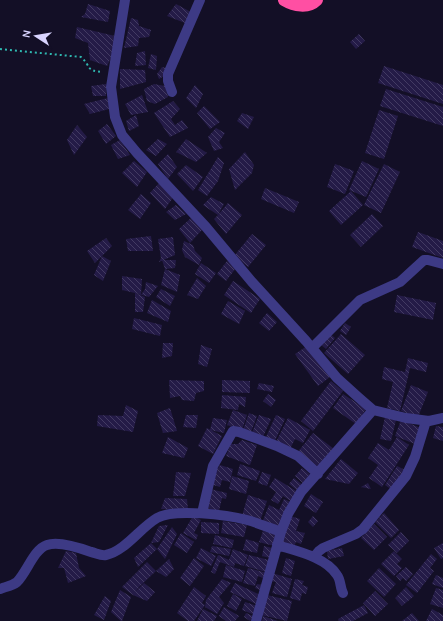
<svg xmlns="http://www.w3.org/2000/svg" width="443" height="621" font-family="Karla,sans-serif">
<defs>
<pattern id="building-back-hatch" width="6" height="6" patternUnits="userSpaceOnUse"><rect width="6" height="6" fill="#241b47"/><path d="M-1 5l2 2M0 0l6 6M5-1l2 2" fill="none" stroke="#433b63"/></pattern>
</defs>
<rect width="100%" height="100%" fill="#130f26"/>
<!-- building -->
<path fill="url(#building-back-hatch)" d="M88 4 110 11 108 22 81 17 85 14Z
M176 4 191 12 185 23 167 16Z
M131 18 138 20 139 26 151 30 149 37 139 38 138 46 124 48Z
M77 27 115 36 111 58 107 66 90 60 88 43 75 38Z
M359 34 365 41 356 49 350 42Z
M145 51 146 65 135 66 137 53Z
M151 54 157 56 156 70 148 68Z
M384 66 443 85V104L378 83Z
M162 67 166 68 164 76 159 79 157 74Z
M120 69 145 70 146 82 120 89Z
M106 84V96H93L91 86Z
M154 84 165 86 168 97 155 104 147 101 144 89Z
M195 85 203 94 196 108 186 98Z
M386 89 443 107V126L380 106Z
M142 95 148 112 131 115 125 104Z
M108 98 109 109 90 114 84 104Z
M173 101 180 109 171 119 175 125 182 120 188 128 170 137 154 113Z
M204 106 220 122 210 129 197 113Z
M379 110 398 116 384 159 365 153Z
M242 113 254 117 248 129 237 121Z
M136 115 139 126 129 131 126 121Z
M107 124 116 136 106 144 98 131Z
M77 125 87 137 74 155 67 140Z
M216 128 225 133 219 142 223 148 214 151 208 137Z
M158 139 167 144 156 156 146 150Z
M186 139 207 153 196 162 176 152Z
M120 140 130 155 118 159 111 145Z
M245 152 254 165 252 173 235 190 229 169Z
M168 154 177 167 168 179 158 164Z
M218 157 224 163 218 181 207 196 198 190Z
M134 161 147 172 137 187 122 173Z
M362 161 379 169 366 197 349 190Z
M335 164 354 171 345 194 327 187Z
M384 164 400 172 381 213 364 205Z
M186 165 203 177 193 191 177 174Z
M159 183 174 196 165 209 150 193Z
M265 188 299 202 294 213 261 199Z
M351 191 363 205 341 225 329 211Z
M141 194 151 203 140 219 128 210Z
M211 197 224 204 218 215 228 203 242 215 226 234 214 219 218 215 203 205Z
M176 205 186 214 175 220 166 212Z
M372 214 383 226 361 247 350 235Z
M191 218 202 230 190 243 179 229Z
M418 232 443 241V258L412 247Z
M252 234 266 245 248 267 234 256Z
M151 236 153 251H128L126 239Z
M173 237 175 255 159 262 161 258 158 239Z
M106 238 112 246 95 263 87 251Z
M184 241 193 245 195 251 202 258 199 265 185 257 182 250Z
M102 256 111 261 103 281 94 275Z
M162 260H176L175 268 165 269Z
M227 261 236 268 226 281 217 274Z
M201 263 216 273 209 283 195 274Z
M165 269 180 275 177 292 161 285Z
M122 276 142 279 141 295 145 289 146 282 158 286 149 297 135 293 145 297 143 312H135V293L122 290Z
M197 278 206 286 198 299 187 295Z
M233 281 260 299 251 313 224 295Z
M161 289 175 296 170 306 156 297Z
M397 295 436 303 433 320 394 312Z
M152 300 171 311 168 322 147 313Z
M228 301 245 311 239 324 221 314Z
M267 313 277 322 269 331 259 323Z
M134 318 162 325 160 336 132 329Z
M345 323 351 327 346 335 340 331Z
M328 332 335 338 326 349 319 343Z
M341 334 365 355 348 374 324 353Z
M163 343H173L172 356 162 358Z
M201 345 212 349 207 367 198 364Z
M307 346 330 377 318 386 295 354Z
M408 358 428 363 426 372 410 368 400 411 387 408 393 382 382 379 384 367 405 372Z
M169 380 204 381V391L196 393 194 401 182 400 180 396 170 398Z
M222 380 250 381V393L222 392Z
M331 381 343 391 313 431 301 421Z
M259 383 274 386 272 392 257 389Z
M411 385 428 392 418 417 401 411Z
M268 394 276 400 271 407 263 401Z
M343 394 366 409 356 424 333 408Z
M222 395 246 397 245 407 239 404 238 410 221 408Z
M126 405 138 411 133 432 97 426 98 415 123 416Z
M170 408 177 431 163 433 157 413Z
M233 410 247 415 242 430 227 425Z
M249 413 257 416 251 432 243 430Z
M186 415H198L196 428 183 427Z
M259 415 271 419 262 439 251 435Z
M276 415 285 419 274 443 265 439Z
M385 417 396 420 391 441 380 439Z
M213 418 227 420 224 433 210 430Z
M288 418 310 430 303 443 295 439 290 449 276 442Z
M401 420 421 428 415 444 395 436Z
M436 426 443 427V441L433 438Z
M207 428 222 436 213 454 198 446Z
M313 433 334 449 318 470 297 453Z
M168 437 188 448 184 458 162 453Z
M397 437 409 445 382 487 369 478 378 465 368 458 378 443 389 450Z
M242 440 257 445 250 465 226 456 231 444H238Z
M341 459 358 473 349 484 325 479Z
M240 464 260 471 256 481 237 475Z
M220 465 233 469 230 482 222 480 220 487 210 484 214 467 218 468Z
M397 466 405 470 392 490 385 485Z
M302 468 312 476 305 485 295 476Z
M176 472 191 473 185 496H173Z
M262 472 271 475 267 486 258 483Z
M232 476 249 481 246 494 229 489Z
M275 478 298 492 292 502 283 496 278 504 271 500 276 492 269 487Z
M294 478 304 486 299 492 289 484Z
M368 483 371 489 361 487Z
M210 489 227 493 226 499 222 498 219 511 206 508Z
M311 494 323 502 316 513 304 506Z
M248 495 267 501 260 521 242 516Z
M165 498 187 499 188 510 161 509Z
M284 499 293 503 281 531 262 523 269 505 279 510Z
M384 513 399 530 391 538 375 522Z
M193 516 201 520 194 533 198 535 196 540 183 533Z
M290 516 300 519 296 531 305 533 301 544 296 542 294 547 281 543Z
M313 516 318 521 313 527 308 522Z
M223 521 247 525 244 537 221 533Z
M201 522 219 523V534L201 533Z
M374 524 387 537 374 550 361 538Z
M168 525 159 542 151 543 159 526Z
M172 527 177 534 165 559 157 549Z
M263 531 277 535 274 546 259 542Z
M401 532 409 541 397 553 388 545Z
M181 533 194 542 187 553 174 545Z
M215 535 234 540 232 548 213 544Z
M246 539 259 543 257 553 243 550Z
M151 543 157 549 138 567 134 558Z
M443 543V558L441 559 434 548Z
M212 546 231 549 229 556 210 552Z
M264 546 272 548 270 558 262 556Z
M201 548 216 556 211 566 196 558Z
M342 548 344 556 328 559 327 551Z
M233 549 248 555 244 566 235 563 234 567 220 562 215 574 211 572 218 555 229 560Z
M66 551 76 553 79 568 86 576 68 583 64 568H58Z
M394 551 402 559 397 564 402 568 394 576 381 564Z
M431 554 437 559 430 568 434 571 417 593 406 585Z
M249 555 269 560 266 572 245 566Z
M194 558 204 566 190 586 180 578Z
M286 558 295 561 291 576 282 573Z
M169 559 174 569 166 577 156 571Z
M147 562 156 571 139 587 135 592 144 583 155 592 147 601 133 595 122 587Z
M226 565 245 571 242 582 223 577Z
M406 567 413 574 406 581 403 578 400 581 396 576Z
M248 568 267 573 265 579 258 576 255 586 243 583Z
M379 568 396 584 384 597 367 581Z
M272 573 292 579 287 597 272 593 276 582 270 581Z
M436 575 443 578V588L432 584Z
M222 579 231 583 219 597 224 603 217 614 205 607 206 600Z
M295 579 304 581 302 585 308 587 306 594 302 593 300 601 290 598Z
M235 583 260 595 256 604 230 592Z
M257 584 262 585 260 590 255 588Z
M194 587 206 596 202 603 205 605 194 621H188L177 613Z
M406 587 414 596 402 606 395 598Z
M436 588 443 590V608L430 604Z
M120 590 131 597 122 621H121L111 612Z
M375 591 388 604 375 616 363 603Z
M233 594 242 599 236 611 227 606Z
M267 595 292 601 287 621 261 615Z
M105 596 111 601 104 620 94 615Z
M245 602 258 606 255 615 242 610Z
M364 605 368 613 353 621H339L338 619Z
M224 607 239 616 235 621H226L219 616Z
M203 609 217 616 214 621H197Z
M432 609 443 615V621H426Z
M246 613 253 616 250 621 244 617Z
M412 613 419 621H402Z
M263 616 278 621H262Z"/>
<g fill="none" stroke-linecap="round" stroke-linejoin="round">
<!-- path -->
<path stroke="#2fb8b0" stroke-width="2" stroke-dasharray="2 3" stroke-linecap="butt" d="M0 49 81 57C92 67 85 71 103 72"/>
<!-- minor -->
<path stroke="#3d3a85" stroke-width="10" d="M125 0 111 87 115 117 122 135 137 153 206 227 252 282 306 341 337 378 358 397 373 410 406 418 429 421 443 418
M172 92 168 81V74L200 0
M312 348 360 300 400 282 424 260H428L443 264
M202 513 213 466 233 431 239 432 277 446 298 456 318 474
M277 545C296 551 326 557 337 575 341 580 340 588 343 593
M314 557 319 551 323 548 356 534 363 529 406 476 415 457 426 421
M0 589C5 587 12 586 17 582 27 572 34 549 47 545 58 541 80 548 91 552 96 553 101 556 106 555 125 551 140 528 157 518 174 508 228 515 247 520 258 523 270 528 281 532
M256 621 281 532 288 514 301 492 373 410"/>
<!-- highway -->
<path stroke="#ff4fa3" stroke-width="12" d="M284 0C294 6 308 9 317 0"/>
</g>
<!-- north arrow -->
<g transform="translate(36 36) rotate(282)" stroke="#130f26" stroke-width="3" paint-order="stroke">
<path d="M0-3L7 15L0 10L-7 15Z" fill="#d9d4ff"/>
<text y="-6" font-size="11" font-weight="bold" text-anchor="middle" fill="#d9d4ff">N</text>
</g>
</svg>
